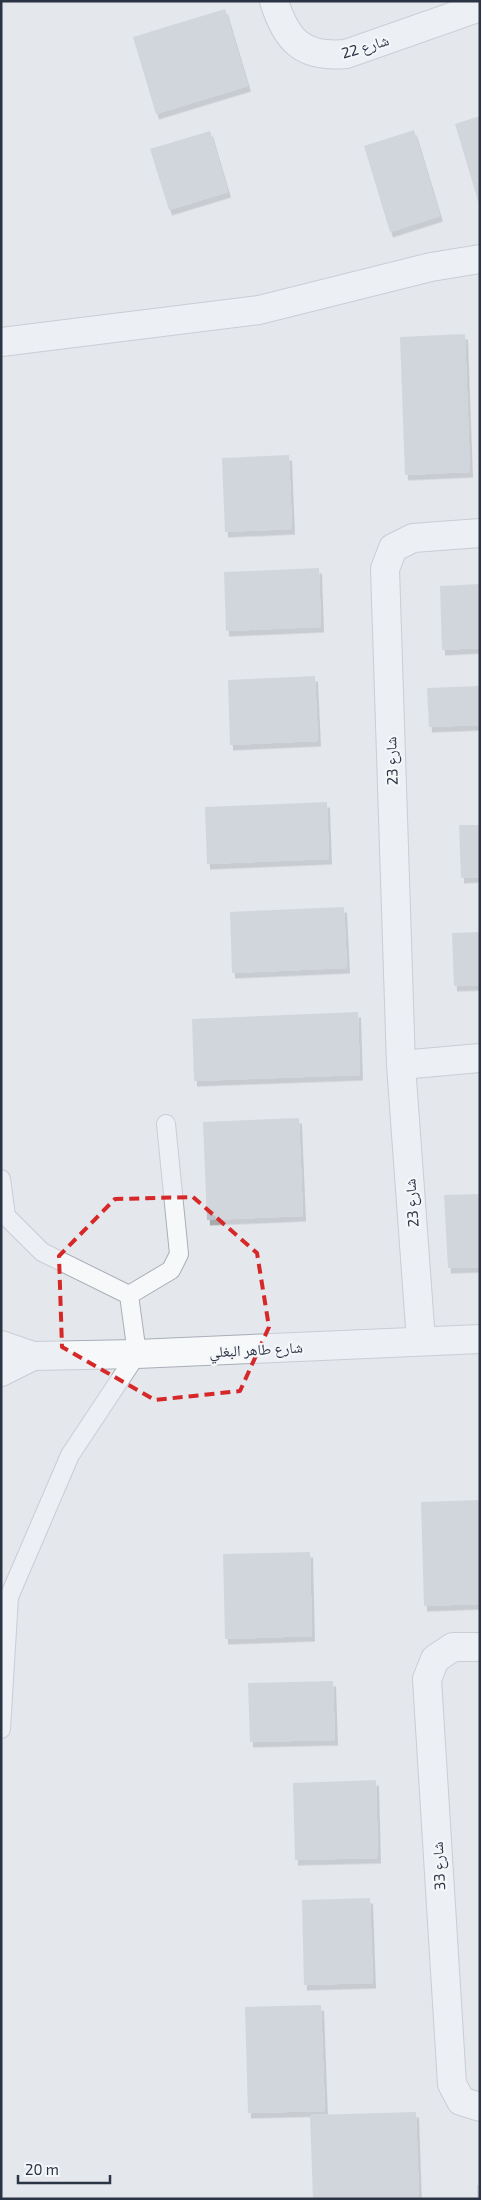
<svg xmlns="http://www.w3.org/2000/svg" width="481" height="2200" font-family="'Exo 2','Noto Naskh Arabic',sans-serif">
<defs>
<filter id="shadow"><feDropShadow dx="3" dy="5.5" stdDeviation="0" flood-color="#0004"/></filter>
</defs>
<rect width="100%" height="100%" fill="#e4e7ec"/>
<!-- building -->
<path fill="#bbc0ca" filter="url(#shadow)" d="M225 9 248 86 156 114 133 37Z
M480 116V204H479L455 124Z
M414 130 440 216 390 232 364 146Z
M210 131 228 192 169 210 150 149Z
M465 334 470 472 405 475 400 337Z
M289 455 292 529 225 532 222 458Z
M319 568 321 627 226 631 224 572Z
M480 584V648L442 650 440 586Z
M315 676 318 741 230 745 228 680Z
M480 686V725L429 727 427 688Z
M327 802 329 859 207 864 205 807Z
M459 825H480V877L461 878Z
M344 907 347 968 232 973 230 912Z
M480 932V985L454 986 452 933Z
M358 1012 360 1075 194 1081 192 1019Z
M299 1118 303 1216 207 1220 203 1122Z
M480 1194V1267L448 1268 444 1195Z
M480 1500V1604L424 1606 421 1502Z
M310 1552 312 1636 225 1639 223 1554Z
M333 1681 335 1740 250 1742 248 1683Z
M376 1780 378 1858 295 1860 293 1783Z
M370 1898 373 1983 304 1985 302 1900Z
M321 2005 325 2111 248 2113 245 2007Z
M416 2112 419 2199H313L310 2115Z
M477 2185H480V2199H477Z"/>
<g fill="none" stroke-linecap="round" stroke-linejoin="round">
<!-- service casing -->
<g stroke="#a9aeb7" stroke-width="20">
<path id="service" d="M1 1179 6 1216 42 1252 129 1295 137 1354 70 1455 9 1597 1 1729
M129 1295 171 1270 179 1254 166 1124"/>
</g>
<!-- minor casing -->
<g stroke="#a9aeb7" stroke-width="30">
<path id="minor" d="M274 1C286 40 302 58 346 54L480 7
M1 342 259 310 431 267 480 259
M401 1065 480 1058
M421 1341 401 1065 385 569 393 548 413 538 480 533
M480 1647H453L435 1659 427 1679 452 2084 461 2101 480 2107"/>
</g>
<!-- tertiary casing -->
<g stroke="#a9aeb7" stroke-width="30">
<path id="tertiary" d="M1 1345 33 1356 137 1354 480 1339
M1 1372 33 1356"/>
</g>
<!-- service -->
<use href="#service" stroke="#f7f8fa" stroke-width="18"/>
<!-- minor -->
<use href="#minor" stroke="#f7f8fa" stroke-width="28"/>
<!-- tertiary -->
<use href="#tertiary" stroke="#f7f8fa" stroke-width="28"/>
</g>
<!-- marked area -->
<path d="M0 0H481V2200H0ZM193 1197 257 1253 269 1327 240 1391 155 1400 62 1347 59 1256 115 1199Z" fill="#e4e7ec" fill-opacity=".55" fill-rule="evenodd"/>
<path fill="none" stroke="#d62828" stroke-width="4" stroke-dasharray="10 6" stroke-linejoin="round" d="M193 1197 257 1253 269 1327 240 1391 155 1400 62 1347 59 1256 115 1199Z"/>
<g text-anchor="middle" dominant-baseline="central" stroke-width="4.5" stroke-linejoin="round" paint-order="stroke">
<!-- street labels -->
<g font-size="15" fill="#2b3445" stroke="#f4f6f9">
<text transform="translate(365 46) rotate(-17)">شارع 22</text>
<text transform="translate(391 761) rotate(-92)">شارع 23</text>
<text transform="translate(411 1203) rotate(-94)">شارع 23</text>
<text transform="translate(256 1349) rotate(-3)">شارع طاهر البغلي</text>
<text transform="translate(438 1866) rotate(-93)">شارع 33</text>
</g>
</g>
<!-- border -->
<rect width="481" height="2200" fill="none" stroke="#2b3445" stroke-width="5"/>
<!-- scale -->
<path d="M18 2175v8h92v-8" fill="none" stroke="#2b3445" stroke-width="2.5"/>
<text x="25" y="2175" font-size="15" fill="#2b3445" stroke="#f4f6f9" stroke-width="4" paint-order="stroke">20 m</text>
</svg>
